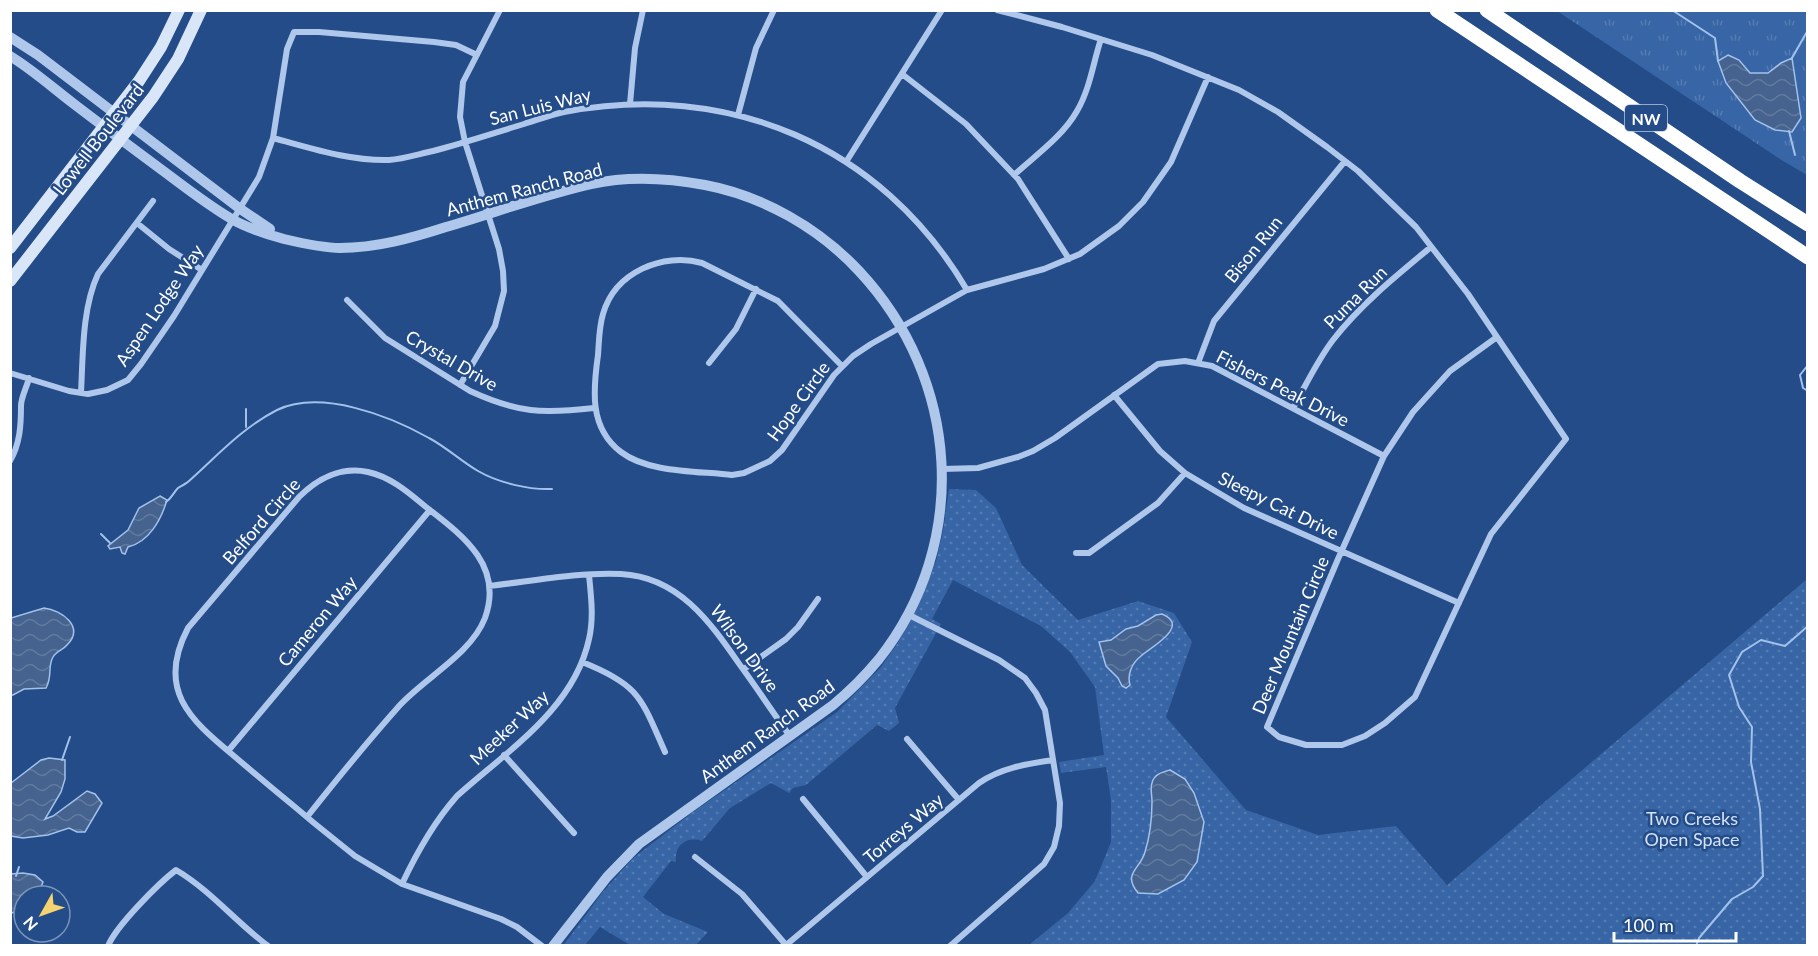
<svg xmlns="http://www.w3.org/2000/svg" width="1818" height="956" font-family="Lato,sans-serif">
<defs>
<pattern id="grass-tufts" width="24" height="20" patternUnits="userSpaceOnUse" patternTransform="scale(1.5)"><rect width="24" height="20" fill="#3765a5"/><path d="M3 7l-1-3M5 7V3M7 7l1-3M15 17l-1-3M17 17v-4M19 17l1-3" fill="none" stroke="#557cb2"/></pattern>
<pattern id="park-dots" width="8" height="8" patternUnits="userSpaceOnUse" patternTransform="scale(1.5)"><rect width="8" height="8" fill="#3765a5"/><path d="M2 2h.1M6 6h.1" fill="none" stroke="#557cb2" stroke-width="1.8" stroke-linecap="round"/></pattern>
<pattern id="water-waves" width="16" height="10" patternUnits="userSpaceOnUse" patternTransform="scale(1.5)"><rect width="16" height="10" fill="#45638e"/><path d="M0 5q4-4 8 0t8 0" fill="none" stroke="#617a9f"/></pattern>
</defs>
<rect width="100%" height="100%" fill="#234c88"/>
<!-- grass -->
<path fill="url(#grass-tufts)" d="M1557 11H1807V175L1783 161Z"/>
<!-- park -->
<path fill="url(#park-dots)" d="M949 489 976 490 996 508 1022 565 1078 620 1138 601 1174 613 1192 642 1166 717 1246 810 1318 835 1396 826 1447 885 1807 579V945H1029L1068 913 1095 881 1111 842V800L1106 767 1061 773 1059 762 1104 755 1095 687 1070 652 1041 626 953 580 932 619 941 624 895 708 899 723 889 731 877 725 806 785 793 788 789 793 771 783 730 808 702 841C687 836 674 845 676 862L671 861 643 897 664 914 708 932 696 945H630L600 927 585 945 563 946 602 893 632 859 693 812 837 712 881 667 897 644 919 604 936 561 943 531Z"/>
<!-- water -->
<path fill="url(#water-waves)" stroke="#a2c2eb" stroke-width="1.5" d="M1728 55 1739 60 1750 73H1768L1781 63 1792 58 1801 118 1792 132 1775 130 1755 120 1726 83 1718 61Z
M160 496 167 500C161 520 149 542 128 547L125 554 122 553 120 547 110 549 108 546 128 530 139 508Z
M44 608C62 610 85 627 67 645 63 650 56 651 53 657 47 668 53 675 46 688L24 689 13 695H11V618Z
M1162 614C1191 626 1151 647 1141 656 1132 663 1127 674 1130 685L1126 688 1122 686 1118 678 1106 666 1099 642 1111 640 1126 629 1138 626 1156 615Z
M49 758 65 760V779L61 792 45 819 53 816 87 791 95 794 102 803 85 832H77L69 828 48 835 23 838 11 836V783L41 760Z
M1170 770 1185 779 1194 793 1204 822 1197 862 1184 880 1158 894 1138 893C1122 873 1140 870 1145 852 1150 836 1152 819 1152 801 1152 796 1150 788 1152 783 1154 774 1163 772 1170 770Z
M23 873 35 875 43 882C40 891 33 896 24 896V900L19 903 15 912 11 913V874Z"/>
<g fill="none" stroke-linecap="round" stroke-linejoin="round">
<!-- stream -->
<path stroke="#a2c2eb" stroke-width="2" d="M1672 10 1715 38 1718 61
M1792 58 1808 30
M1789 131 1795 155
M1808 365 1800 375 1803 388 1808 391
M246 409V427
M166 502C172 498 173 493 178 488 181 486 186 484 189 481 218 455 242 428 277 410 321 389 390 416 429 438 446 447 461 461 478 471 499 483 529 490 552 489
M101 534 110 543
M62 760 70 737
M16 876 19 867
M1696 946 1699 938 1732 899 1753 887 1763 876 1760 809 1751 762 1752 727 1739 707 1729 675 1742 652 1761 640 1785 646 1808 626"/>
<!-- minor -->
<path stroke="#aec7ea" stroke-width="6" d="M997 10 1062 27 1152 55 1239 90 1278 112 1327 147 1358 171 1416 227 1468 294 1497 337
M902 74 966 124 1018 179 1069 259
M630 104 635 48 643 10
M738 115 756 48 774 10
M273 138C311 148 349 161 389 160 403 159 419 154 433 151 464 143 494 133 524 124 537 120 550 115 564 112 728 81 881 144 967 290
M846 162 942 10
M1014 175C1036 155 1063 136 1077 111 1090 89 1093 63 1101 39
M137 223 169 249 202 270
M347 300 385 338 470 391C518 413 542 414 594 408
M1497 337 1566 439 1491 534 1415 697 1385 723 1365 736 1342 745H1306L1279 737 1267 727 1338 559 1384 456 1413 412 1450 371Z
M709 363 736 329 756 289
M1198 363 1214 321 1345 161
M842 366 778 301 702 263C663 252 615 272 603 314 599 327 599 342 598 355 593 390 589 428 621 452 648 473 699 471 732 475L744 473 770 461 782 450 834 375 853 356 871 344 967 290 1044 269 1080 254 1119 226 1143 202 1171 162 1208 77
M10 373 69 391 88 394 107 390 128 380 141 364 174 316 259 177 273 138 287 49 294 32H319L434 42 456 45 477 55
M460 385 495 326 504 291 503 271 499 249 465 142 460 117 463 82 500 10
M81 393C83 355 82 308 98 274L153 201
M1114 395 1160 451 1185 473 1244 508 1459 603
M1293 408C1306 385 1317 361 1333 340 1360 305 1397 275 1431 247
M10 461C20 444 21 425 21 406 21 397 27 387 29 378
M942 469 978 468 1018 457 1033 451 1055 438 1158 364 1185 361 1212 366 1384 456
M1076 553H1089L1158 503 1185 473
M489 586C533 581 578 572 621 574 679 577 710 622 740 665 757 688 773 713 790 736
M907 614 999 660 1025 678 1036 693 1045 710 1060 803 1059 826 1054 847 1044 864 950 946
M582 662C640 685 641 698 665 752
M744 669 786 639 798 627 818 599
M907 739 959 800
M228 751 430 510
M504 755 574 833
M803 799 867 877
M307 817C337 779 368 741 400 705 426 677 471 654 485 618 504 565 462 535 426 507 409 493 391 477 368 472 341 466 317 479 299 497L188 628C156 689 189 719 234 756 254 773 274 790 295 807L314 823 355 856 402 884 501 919 517 927 542 946
M695 857 742 894 786 945
M402 884C417 852 434 822 457 796 507 751 574 709 589 639 594 618 591 596 589 575
M108 946C116 926 159 883 176 870 210 890 236 922 268 946
M785 946 979 783C1001 768 1026 764 1053 760"/>
<!-- tertiary -->
<path stroke="#aec7ea" stroke-width="10" d="M10 37 38 55 239 208 270 229
M10 56C33 70 53 88 74 104 104 127 135 150 166 173 186 188 208 205 230 218 246 228 266 234 284 239 301 243 323 248 340 248 376 248 412 238 446 227 494 213 542 195 591 184 627 176 668 178 705 185 763 196 819 228 859 271 960 379 971 542 879 659 865 676 850 691 833 705L639 844 607 877 553 946"/>
<!-- secondary -->
<path stroke="#d9e6f8" stroke-width="12" d="M10 248 139 81 161 47 179 10
M10 281 153 97 178 59 201 10"/>
<!-- motorway -->
<path stroke="#fff" stroke-width="15" d="M1437 10 1808 257
M1487 10 1740 181 1808 224"/>
</g>
<g text-anchor="middle" dominant-baseline="central" stroke-width="5" stroke-linejoin="round" paint-order="stroke">
<!-- shield labels -->
<rect fill="#234c88" stroke="#bdc9db" stroke-width="1.5" x="1625" y="105" width="42" height="26" rx="4.5"/>
<g font-size="16" font-weight="bold" fill="#fff">
<text x="1646" y="118">NW</text>
</g>
<!-- street labels -->
<g font-size="18" fill="#fff" stroke="#234c88">
<text transform="translate(540 106) rotate(-14)">San Luis Way</text>
<text transform="translate(98 139) rotate(-52)">Lowell Boulevard</text>
<text transform="translate(524 189) rotate(-15)">Anthem Ranch Road</text>
<text transform="translate(1253 249) rotate(-51)">Bison Run</text>
<text transform="translate(1355 297) rotate(-45)">Puma Run</text>
<text transform="translate(159 305) rotate(-56)">Aspen Lodge Way</text>
<text transform="translate(452 360) rotate(30)">Crystal Drive</text>
<text transform="translate(1283 388) rotate(27)">Fishers Peak Drive</text>
<text transform="translate(798 401) rotate(-54)">Hope Circle</text>
<text transform="translate(1279 505) rotate(26)">Sleepy Cat Drive</text>
<text transform="translate(261 521) rotate(-49)">Belford Circle</text>
<text transform="translate(317 621) rotate(-50)">Cameron Way</text>
<text transform="translate(1290 635) rotate(-67)">Deer Mountain Circle</text>
<text transform="translate(745 648) rotate(54)">Wilson Drive</text>
<text transform="translate(509 727) rotate(-43)">Meeker Way</text>
<text transform="translate(767 731) rotate(-36)">Anthem Ranch Road</text>
<text transform="translate(903 828) rotate(-40)">Torreys Way</text>
</g>
<!-- park labels -->
<g font-size="18" fill="#d3e2f7" stroke="#234c88">
<text x="1692" y="818">Two Creeks<tspan x="1692" dy="21">Open Space</tspan></text>
</g>
</g>
<!-- border -->
<rect width="1818" height="956" fill="none" stroke="#ffffff" stroke-width="24"/>
<!-- north arrow -->
<g transform="translate(42 914) rotate(230)"><circle r="28" fill="#234c88" stroke="#7b94b8" stroke-width="1.5"/>
<path d="M0-4.5L10 22L0 15L-10 22Z" fill="#f5d371"/>
<text y="-9" font-size="16" font-weight="bold" text-anchor="middle" fill="#ffffff">N</text>
</g>
<!-- scale -->
<path d="M1614 932v9h122v-9" fill="none" stroke="#ffffff" stroke-width="3"/>
<text x="1623" y="932" font-size="18" fill="#ffffff" stroke="#234c88" stroke-width="4.5" paint-order="stroke">100 m</text>
</svg>
